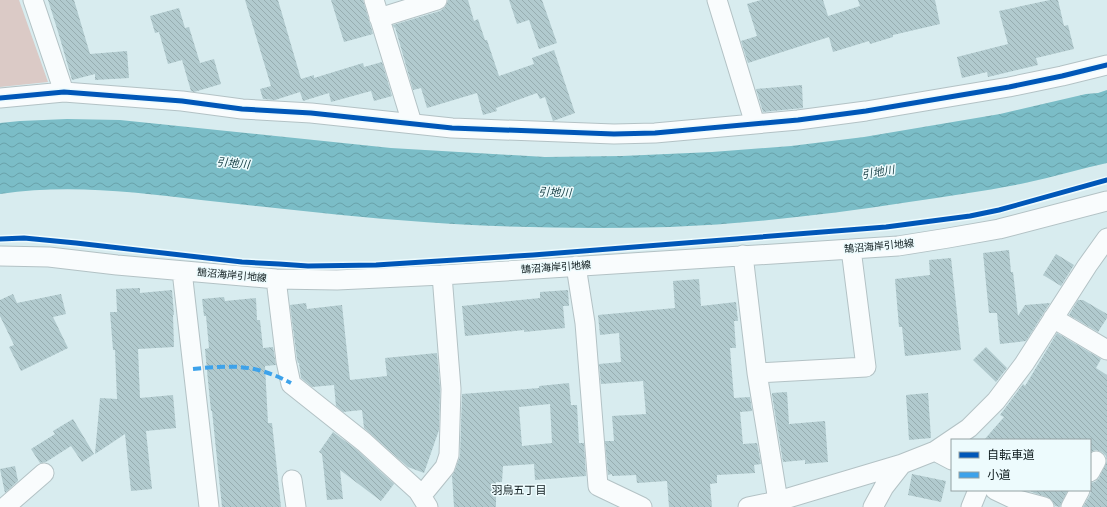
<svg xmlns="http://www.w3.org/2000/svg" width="1107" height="507" font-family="Ubuntu,'Noto Sans JP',sans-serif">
<defs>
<pattern id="water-waves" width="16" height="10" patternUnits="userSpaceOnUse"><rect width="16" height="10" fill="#7bbdc7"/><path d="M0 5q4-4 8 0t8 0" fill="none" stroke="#69a2aa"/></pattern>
<pattern id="building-back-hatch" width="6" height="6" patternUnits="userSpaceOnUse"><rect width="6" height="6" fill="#b1cace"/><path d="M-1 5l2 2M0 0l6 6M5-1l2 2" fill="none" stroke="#97adb0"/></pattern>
</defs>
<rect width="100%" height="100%" fill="#d8ecef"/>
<!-- green -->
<path fill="#dbcac6" d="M0 0H19L48 82 0 87Z"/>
<!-- water -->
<path fill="url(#water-waves)" d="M1107 90V163C1080 169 1053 177 1025 183 987 191 948 196 909 202 830 214 750 224 670 227 588 229 506 228 424 222 349 217 275 208 201 200 132 192 69 184 0 194V123L20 121 67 119 120 120 391 148 545 157 622 156 712 152 791 146 864 137 1000 114 1086 94 1098 93Z"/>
<!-- building -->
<path fill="url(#building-back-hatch)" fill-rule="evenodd" d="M48 0H74L90 54 127 51 129 78 95 80V74L72 80 59 35Z
M245 0H278L301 79 314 75V78L363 63 364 67 382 62 392 96 374 101 371 91 331 102 329 93 303 101 300 92 275 100 263 99 260 89 271 86Z
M331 0H363L373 34 344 42Z
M448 0H468L474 21 478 19 485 40H487L499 76 534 64 532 58 554 50 575 113 553 121 545 97 540 99 537 93 496 108 497 111 483 115 477 93 427 108 421 88 413 90 395 27 394 28 393 25 440 11 445 7Z
M509 0H542L557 43 539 49 529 20 517 24Z
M761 0H823L828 16 860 6 858 0H935L940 24 893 35V37L870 44 869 41 833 52 829 37 748 63 741 41 757 36 747 4Z
M1050 0H1058L1064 26 1068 25 1074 49 1036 58 1038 65 988 77 987 72 962 78 957 57 1008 44 999 11Z
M179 8 185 28 189 27 200 63 214 59 221 84 194 92 191 91 182 60 168 64 159 32 155 33 150 16Z
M802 85 803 108 763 112 756 89Z
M1009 250 1011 272H1013L1018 316 1025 305 1050 303 1026 341 1000 344 997 313H989L983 253Z
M1056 254 1074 265 1061 286 1043 275Z
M951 258 961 350 905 356 902 327H899L895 279 930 275 929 260Z
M699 279 701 306 736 302 738 321H734L736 348H730L734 398 750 397 752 411 740 412 743 444 757 443 761 464 754 465 755 473 717 475V483L710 484 712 507H669L667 481 637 483 636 475 612 476V474L608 475 605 441H614L612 416 646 414 643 381 601 384 599 364 621 362 619 333 600 335 598 315 675 308 673 281Z
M140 288V293L172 290 174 315H173L174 347 138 349 140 398 173 395 176 428 146 431 152 489 131 491 125 434 95 454 100 398 117 399 115 350H113L110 312H117L116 289Z
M568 290 569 306H563L565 328 524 332V330L465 336 462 306 540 298V292Z
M13 294 17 303 61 294 66 314 53 317 68 348 21 371 9 347 14 345 0 316V300Z
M224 297 225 301 256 298 257 320H260L263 348 273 347 276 365 265 366 268 423H272L281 507H222L212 411H211L208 381 205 349 209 348 206 316H204L202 299Z
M1078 300H1083L1107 314V318L1098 332 1069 315Z
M306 303 307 309 342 305 350 380 387 376 385 358 437 353 440 389 439 430 424 473 408 467 364 428 362 410 343 412 336 406 334 385 312 387 301 378 299 363H298L297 359 290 305Z
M1057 333 1101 359 1096 368 1107 375V507H1083L1090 495 1091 490 1090 483 1095 482 1099 478 1107 461 1106 456 1102 452 1096 450 1090 452V440H984L1004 417 1000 415 1023 384 1025 386Z
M986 347 1007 368 996 382 973 360Z
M569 383 571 405H577L579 443H584L586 476 535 480 534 464 503 466 502 482H496V507H454L452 476 455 470 460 456 462 394 539 388V386ZM550 404 552 443 522 446 519 407Z
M787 392 789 424 825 421 828 462 805 464V460L783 462 772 395V393Z
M928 393 931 438 909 440 906 395Z
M73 419 94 454 82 462 71 446 46 462 40 463 31 449 55 434 53 431Z
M333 432 357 450 394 484 381 501 340 470 343 499 327 500 322 454 319 452Z
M15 466 18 481 5 493 0 469Z
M912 474 946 481 941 502 908 495Z
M1029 490H1068L1060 507 1055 506 1052 500 1047 497 1034 493Z"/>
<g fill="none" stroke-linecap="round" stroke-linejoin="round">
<!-- minor casing -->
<g stroke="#b3c2c5" stroke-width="21">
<path id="minor" d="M33 0 64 92
M374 0 412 123
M717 0 755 124
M379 18 437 0
M0 98 64 92 182 101 242 109 311 113 452 128 614 134 655 133 798 120 866 111 1009 87 1062 76 1107 65
M743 255 757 373 778 501
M0 256 49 257 117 265 276 279 337 280 442 275 898 246 948 238 999 229 1107 201
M576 266 585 323 598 486 642 507
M182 271 209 507
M276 279 286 361 291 384 364 442 418 491 428 507
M1053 318 1107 350
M757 373 866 367 851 249
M935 451 952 460
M1090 472 1096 461
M292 480 296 507
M995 490 1014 499 1044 507
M422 495 445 467 449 455 451 389 442 275
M5 507 44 473
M748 507 778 501 902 464 935 451 969 428 996 401 1024 364 1087 266 1107 238
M873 507 884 487 902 464
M971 507 978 490
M1071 507 1080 490"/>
</g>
<!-- minor -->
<use href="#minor" stroke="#f9fcfd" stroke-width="19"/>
<!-- quiet -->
<path stroke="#3da2ea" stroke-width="4" stroke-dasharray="8 4" stroke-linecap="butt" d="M193 369C232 365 255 364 291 383"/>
<!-- cycleway casing -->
<g stroke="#edfbfd" stroke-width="8">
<path id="cycleway" d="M0 98 64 92 182 101 242 109 311 113 452 128 614 134 655 133 798 120 866 111 1009 87 1062 76 1107 65
M0 239 24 238 76 243 242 262 279 264 308 266 376 265 533 255 886 227 970 216 999 210 1107 180"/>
</g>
<!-- cycleway -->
<use href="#cycleway" stroke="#0057b8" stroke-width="5"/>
</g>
<g text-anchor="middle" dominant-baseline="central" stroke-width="3" stroke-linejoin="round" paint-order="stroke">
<!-- street labels -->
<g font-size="10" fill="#0e1b1d" stroke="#edfbfd">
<text transform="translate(879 246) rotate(-5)">鵠沼海岸引地線</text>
<text transform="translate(556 267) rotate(-4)">鵠沼海岸引地線</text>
<text transform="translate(232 275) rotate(5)">鵠沼海岸引地線</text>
</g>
<!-- water labels -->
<g font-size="11" font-style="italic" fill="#1a4248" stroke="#edfbfd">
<text transform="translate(233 163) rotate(5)">引地川</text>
<text transform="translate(878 172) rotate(-9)">引地川</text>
<text transform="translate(555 192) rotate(2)">引地川</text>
</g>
<!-- neighbourhood labels -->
<g font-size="11" fill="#0e1b1d" stroke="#edfbfd">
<text x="519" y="490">羽鳥五丁目</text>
</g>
</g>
<!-- legend -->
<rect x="951" y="439" width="140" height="52" fill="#edfbfd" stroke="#94a1a3"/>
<rect x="959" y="452" width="20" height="6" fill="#0057b8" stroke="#94a1a3"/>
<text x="987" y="459" font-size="12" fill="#0e1b1d">自転車道</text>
<rect x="959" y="472" width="20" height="6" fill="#3da2ea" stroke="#94a1a3"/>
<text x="987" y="479" font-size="12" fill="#0e1b1d">小道</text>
</svg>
